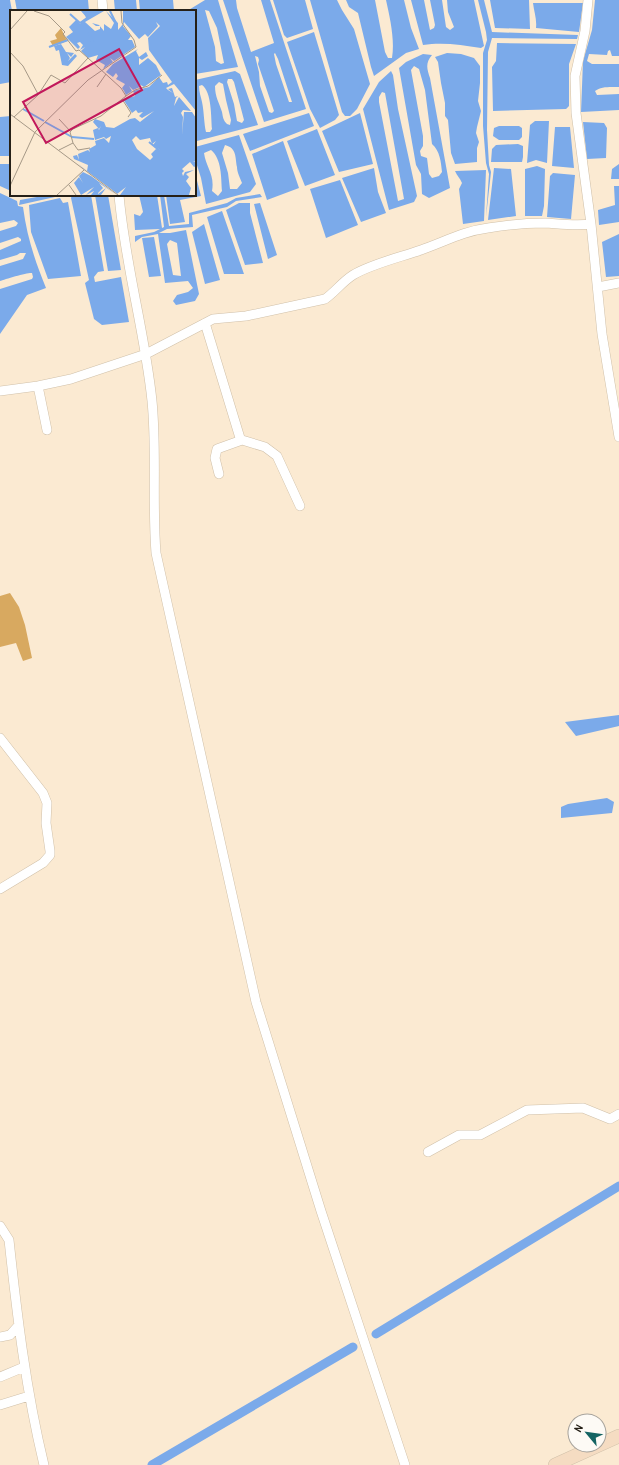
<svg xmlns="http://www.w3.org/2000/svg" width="619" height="1465" font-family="'Archivo Narrow',sans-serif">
<rect width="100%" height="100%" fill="#fbead2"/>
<!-- forest -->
<path fill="#d8a960" d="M10 593 19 607 25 625 32 658 23 661 16 643 0 647V596Z"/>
<!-- water -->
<path fill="#7baaea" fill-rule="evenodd" d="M0 0H10L12 11 11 82 0 84Z
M15 0H88L89 11H17Z
M114 0H136L137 11H115Z
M139 0H173L174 11H140Z
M205 0H218L238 67 195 74V11H187ZM205 10 209 11 217 28 224 63 221 64 216 61 215 47Z
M223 0H236L237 8 251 52 274 43 261 0H270L306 109 264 122ZM275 53 278 59 292 102H289L276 64 274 54ZM255 56 258 57 259 60 258 64 274 111 272 113 269 112 260 86 259 72Z
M273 0H305L313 29 287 38 284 35Z
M310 0H337L342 10 354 29 370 84 357 109 350 116H345L342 112Z
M346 0H375L385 52 388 58H392C395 40 390 18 386 0H404L411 28 419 49 406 53 374 76 371 67 358 13 349 7Z
M411 0H424L430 30 434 28 435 25 430 0H442L446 27 450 30 454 27 448 12 447 0H474L484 46 481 48C461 45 443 42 423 45Z
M478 0H484L492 32 578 35 577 39 492 38 488 52 487 130 489 165 491 172 486 217 489 174 486 163 483 126V53L487 40 486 32Z
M490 0H529L530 29 495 28Z
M595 0H619V56H612L610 50 608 51 607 55 589 54 587 61 592 64H619V87C611 87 601 86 595 91L597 95 619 94V110L581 112 583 61 592 30Z
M533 3H583L579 32 536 28C537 19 534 12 533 3Z
M314 32 339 115 335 120 320 128 310 109 287 42Z
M497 43 576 44 569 64V106L566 109 493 111 492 67 496 61Z
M447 53 461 54 474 58 480 66V83L478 101 481 111 477 127 476 133 479 142 477 148V162L455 164 451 153 448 120 445 116V103L441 83 438 62 435 57Z
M423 54 432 55C425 63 427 69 430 78L450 188 429 198 422 194 421 174 416 165 399 68 406 62ZM414 66 419 69 425 90 432 144C440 151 441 162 442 172L439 176 432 178 429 174 427 158 421 156 420 151 423 146V136L411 70Z
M235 71 240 74 258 125 197 141 195 138V80ZM228 79H232L234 82 244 120 242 123 237 121 234 104 227 82ZM219 82 223 84 226 100 231 120 230 125 227 124C223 120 223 117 222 112 219 102 215 97 215 86ZM202 85C212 92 211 118 212 129L210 132H206C204 124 204 111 202 102 201 97 199 92 199 86Z
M391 71 393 75 398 109 417 196 414 202 389 210 363 109 379 82ZM382 92 385 93 404 199 398 201 379 102V97Z
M309 113 314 126 250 151 243 134Z
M360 113 373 164 339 172 322 131Z
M11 116V156H0V117Z
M535 121H549L547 163 536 160 527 163 530 125Z
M583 122 604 123 607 128 606 158 587 159Z
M499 126H519L522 128V137L519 140H499L493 136 494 128Z
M555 127H570L574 168 552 166Z
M317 129 335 175 305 186 287 141Z
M239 135 256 184 250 192 206 204 201 178 195 159V147ZM225 145C237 148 235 157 237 167 237 172 240 178 242 183L237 189H230L228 173 222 153ZM211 150C222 159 221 178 222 191L218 196 212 191C215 174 206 168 204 153Z
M283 141 299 188 267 200 252 154Z
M518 144 523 146V157L522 162H491L492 149 496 145Z
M0 164H11V191L0 186Z
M619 164V179H611L612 169Z
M537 166 545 169 544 206 542 216H525V169Z
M374 168 378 192 386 213 361 222 342 178Z
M494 168 511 169 516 216 488 220Z
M486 170 484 221 463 224 459 189 462 183C460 178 457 176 455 171Z
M195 173 201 196 180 200 185 222 170 224 166 195H195Z
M553 173 575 175 571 219 547 217 550 176Z
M340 180 358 225 326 238 310 189Z
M614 186H619V222L599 225 598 210 615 205Z
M0 193 17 201 18 206 23 207C27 237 35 261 46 288L27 295 0 334V289L32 279 33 277 32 273C29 272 5 279 0 281V266L23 259 26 253H20L17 255 0 260V250L21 241V239L18 237 0 243V231L16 226 18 223 14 220 0 223Z
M260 194 262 197 236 201 227 207 192 215 193 227 167 229 159 233H170L186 230 199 294 195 301 176 305 173 301 177 295 188 292 193 288 188 281 165 283 158 234 142 237 135 242V236L154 232 160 229 135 230 134 214 140 216 143 212 139 195H157L162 228 164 227 160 195H164L169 226 189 224V213L227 203 236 198ZM170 240 177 243 181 276 173 275 167 244Z
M48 195H64L19 205 20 200Z
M72 195H91L104 271 98 272 94 277 95 282 121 277 129 322 102 325 94 319 85 283 89 280 71 198Z
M95 195H108L121 270 108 271Z
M60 198 63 203 68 202 81 276 48 279 31 232 29 205Z
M239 203H250V213L263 263 245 265 226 210Z
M260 203 277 255 268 259 254 204Z
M222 211 244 274H224L207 217Z
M204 224 220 280 205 284 192 232Z
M619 234V276L606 277 602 242Z
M154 237 161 276 149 277 142 238Z
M619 715V726L576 736 565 722Z
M607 798 614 802 612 813 561 818V807L568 804Z"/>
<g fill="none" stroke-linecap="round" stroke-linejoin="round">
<!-- canal -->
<path stroke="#7baaea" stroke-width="9" d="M376 1334 619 1186
M152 1465 353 1347"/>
<!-- street casing -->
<g stroke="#d0c0a9" stroke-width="10">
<path id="street" d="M102 0 103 11
M119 195C125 265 145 332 152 401 157 452 152 502 156 553L256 1002 321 1211 405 1465
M591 224 602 334 619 437
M598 287 619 283
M205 323 240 438 242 440 265 447 277 456 300 506
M38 386 47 430
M0 391 38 386 71 379 146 354 213 319 246 316 325 299C335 292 342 282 353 275 371 264 401 257 421 250 444 242 464 231 488 228 506 225 527 223 545 223 561 224 576 226 591 224L576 113 575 76 585 31 588 0
M219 474 215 458 217 449 242 440
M0 738 43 793 47 803 46 823 50 851V855L43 863 0 889
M428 1152 459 1135H480L527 1110 583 1108 610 1119 619 1114
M0 1226 9 1240C17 1315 26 1391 44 1465
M0 1337 10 1335 18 1326
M0 1377 24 1367
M0 1405 29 1396"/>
</g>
<!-- secondary casing -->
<g stroke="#d0c0a9" stroke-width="14">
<path id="secondary" d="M555 1465 619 1436"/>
</g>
<!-- street -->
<use href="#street" stroke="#fff" stroke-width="9"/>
<!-- secondary -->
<use href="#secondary" stroke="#f5dcc2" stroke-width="13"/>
</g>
<!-- overview -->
<g transform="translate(10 10)">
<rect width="186" height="186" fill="#fbead2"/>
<path d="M51 18 57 31 43 36 40 31 47 29 45 25Z" fill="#d8a960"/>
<path d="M71 1H94L75 12 85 21 90 19V16H86L82 13 89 15 94 21V14L101 19 104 13 96 1 108 13V20L113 14V1H186V101L164 74 156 78 158 80 163 83 158 79 162 78 165 87 168 86 166 88 164 96 169 87 181 101 173 100 171 103 173 107 172 125 174 102H182L186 108V151L183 152H186V156L184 157 180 152 172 159 174 161 172 163 173 166 175 162 184 160 176 164 179 167 176 171 181 178 179 185H142L145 179 142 185H110L116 177 107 184 109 185 74 159 67 153 77 161 78 155 64 149 63 146 67 145 69 150 68 144 78 140 80 142 79 139 86 135 85 131 94 128 99 133 101 126 96 129 94 127 85 130 83 120 88 118 89 120 91 116 89 119 83 112 85 109 94 112 96 117 104 118 120 109 125 108 130 112 144 101 132 108 129 106 133 102 128 103 126 100 122 103 118 108 117 109 122 103 113 89 125 86 123 81 139 77 149 67 153 73 157 72 158 75 162 72 139 40 138 28 150 16 146 12 148 16 138 27 135 24 129 29 114 12 113 16 121 26 118 30H122L125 37 104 51 100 48 103 52 93 59 95 55 86 50 88 45 78 48 71 41 75 37 70 40 73 35 70 32 67 33 70 37 68 39 56 27 63 22 59 17 66 10 70 14 77 8ZM126 126 130 130 140 128 142 134 146 131 143 135 150 140 146 139 141 144 143 147 140 150 127 139 122 130ZM51 34 56 42 64 43 61 47 57 43 60 48 58 51 65 44 67 46 58 56 52 55 49 40 46 41 44 36ZM128 39 126 41 129 47 136 42 138 46 132 50 129 48V55L138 48 146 55 151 65 134 77 129 74 130 77 123 80 119 76 122 81 116 85 114 81 118 79 114 81 112 78 115 74 106 69 108 66 106 63 103 67 96 62 103 54ZM73 162 81 166 107 185 89 173 93 178 88 183V184L96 178 91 185H81L84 181 76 185 84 177 71 185 64 173 69 167 73 173 69 166Z" fill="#7baaea" fill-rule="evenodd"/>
<path fill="none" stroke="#7baaea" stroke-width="2" d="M100 1 106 13M60 4 70 13 77 8 76 4M78 36 83 31 78 23M39 37 58 30M13 99 34 111M35 112 62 127M62 127 84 129M139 132 150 141"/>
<path fill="none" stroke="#a69987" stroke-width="1" d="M24 1 39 6 55 22 53 24 66 41 69 40 78 48M0 20 17 1M0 42 13 56 28 84M87 77 96 64M112 89 121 103 118 107M0 104 108 185M4 107 28 85 41 65 55 73 78 48 111 78 116 86 125 80 138 76 152 65M49 109 61 122M25 122 78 70 126 37 124 30 112 13 111 1M63 133 68 140 80 138M49 140 63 133 60 122 63 119 91 106 116 86M59 175 66 185M0 176 25 122M47 185 74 160"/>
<path fill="#c2185b" fill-opacity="0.15" stroke="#c2185b" stroke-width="2" d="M109 39 132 80 36 133 13 92Z"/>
<rect width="186" height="186" fill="none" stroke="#262017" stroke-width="2"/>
</g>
<!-- north arrow -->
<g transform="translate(587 1433) rotate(299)"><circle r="19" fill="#fdfaf5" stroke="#a7a39c"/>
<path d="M0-3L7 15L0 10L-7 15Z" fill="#156463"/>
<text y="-6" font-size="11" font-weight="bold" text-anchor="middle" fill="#262017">N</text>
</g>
</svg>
